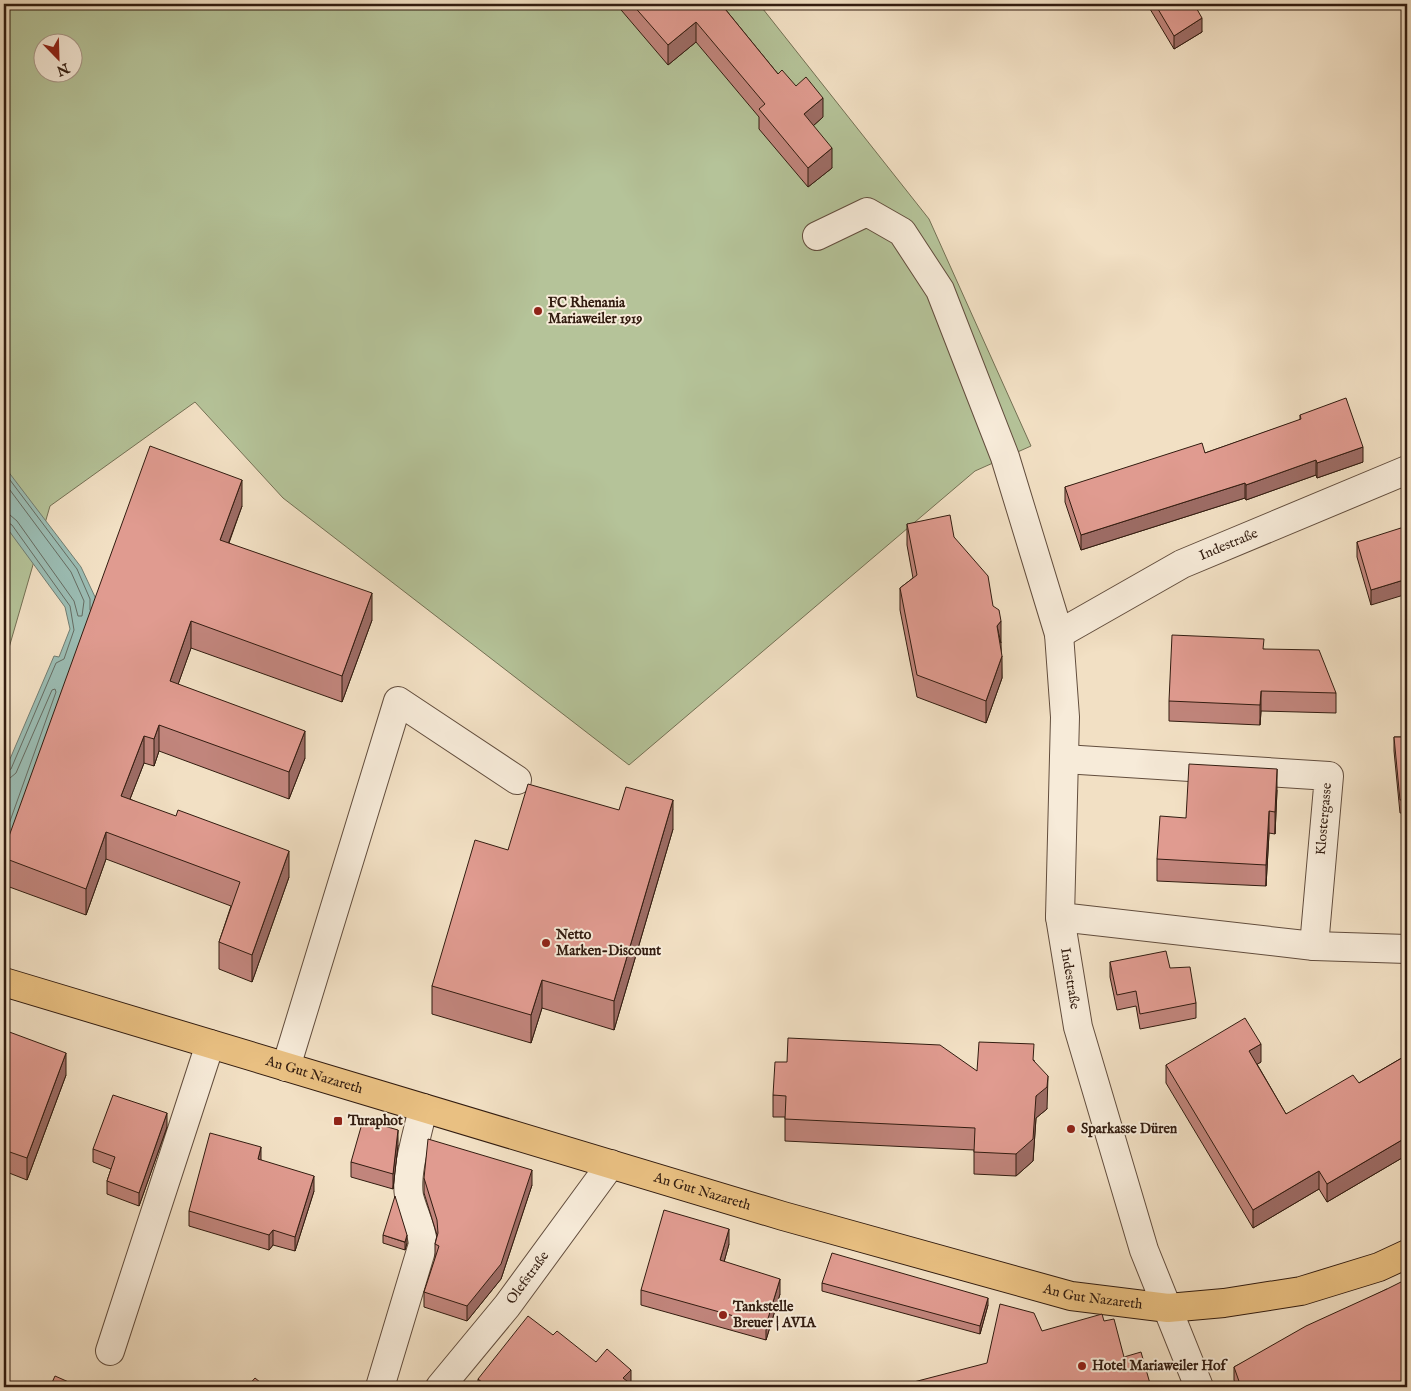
<svg xmlns="http://www.w3.org/2000/svg" width="1411" height="1391" font-family="'IM FELL English',serif">
<rect width="100%" height="100%" fill="#f2e0c4"/>
<filter id="stains"><feTurbulence type="fractalNoise" baseFrequency=".004" numOctaves="4"/><feColorMatrix values="0 0 0 0 .2 0 0 0 0 .09 0 0 0 0 .02 0 0 0 .5 -.17"/></filter>
<radialGradient id="worn" r=".72"><stop offset=".6" stop-color="#630" stop-opacity="0"/><stop offset="1" stop-color="#630" stop-opacity=".3"/></radialGradient>
<!-- green -->
<path fill="#b5c399" stroke="#747054" fill-rule="evenodd" d="M4 4H759L929 219 1031 446 975 471 629 765 283 498 195 402 50 506 4 665ZM42 42H72V72H42Z"/>
<!-- water -->
<path fill="#9bbdb4" stroke="#717d72" d="M4 466 81 567 96 599 4 871V773L54 656 59 657 70 629 65 607 4 524Z"/>
<g fill="none" stroke-linecap="round" stroke-linejoin="round">
<!-- shore -->
<path stroke="#666c62" stroke-width="1" d="M4 472 77 569 90 599V610
M4 482 71 572 84 601 82 616H78L74 601 17 521 10 515 4 514
M4 520 12 525 70 606 74 630 64 659 56 663 11 769 4 773
M4 779 10 778 16 773 52 690 55 689 56 692 4 838"/>
<!-- minor casing -->
<g stroke="#624d3d" stroke-width="30">
<g id="minor">
<path id="s1" d="M817 236 867 212 902 232 940 290 1005 457 1059 634 1065 717 1060 917 1078 1027 1144 1250 1199 1387"/>
<path id="s2" d="M1059 634 1182 564 1407 470"/>
<path d="M1064 759 1329 776 1314 946"/>
<path d="M1060 917 1314 946 1407 949"/>
<path d="M286 1067 398 701 517 780"/>
<path d="M110 1351 210 1044"/>
<path d="M380 1387 423 1244C421 1225 413 1213 409 1196 405 1171 418 1133 423 1108"/>
<path id="s3" d="M440 1387 507 1306 611 1164"/>
</g>
</g>
<!-- major casing -->
<g stroke="#321c10" stroke-width="30">
<g id="major">
<path id="s4" d="M4 982 783 1216 1071 1296 1168 1308 1224 1303 1301 1291 1379 1267 1407 1254"/>
</g>
</g>
<!-- minor -->
<use href="#minor" stroke="#f7ebd9" stroke-width="28"/>
<!-- major -->
<use href="#major" stroke="#e9c082" stroke-width="28"/>
</g>
<!-- wall -->
<path fill="#c1857c" stroke="#321c10" d="M616 4H721L778 74 823 117 813 126 832 168 808 187 759 129V117L696 42 668 65Z
M1147 4H1194L1202 32 1174 49Z
M1300 415 1363 462 1317 478 1316 475 1246 500 1245 498 1081 550 1065 502V487L1205 453 1300 420Z
M242 506 229 543 372 620 342 702 191 648 178 684 305 758 289 799 159 751 154 766 144 763 130 799 289 877 252 982 219 969V942L231 906 106 859 86 915 4 885V850Z
M907 524 954 537 1001 643 1002 678 986 723 917 697 900 610V588L913 578 907 545Z
M1406 535 1371 605 1357 557V542Z
M1264 649 1336 693V713L1261 711 1260 725 1169 721V701Z
M1394 737H1407V813H1400L1394 751Z
M1277 790 1275 834 1269 833 1266 886 1157 881V859L1186 818Z
M673 829 614 1030 542 1008 531 1043 432 1014V986L508 850Z
M1110 962 1170 968 1196 1003V1018L1140 1029 1136 1006 1117 1010 1110 977Z
M4 1030 66 1075 27 1180 4 1171Z
M1407 1045V1155L1327 1202 1319 1189 1253 1228 1166 1083V1065L1261 1062 1257 1064 1286 1114 1359 1083 1405 1056V1046Z
M1034 1060 1047 1109 1036 1118 1033 1161 1016 1176 974 1174V1150L785 1141V1117H773V1095L977 1071Z
M167 1127 139 1206 107 1194V1181L111 1169 93 1162V1149Z
M398 1145 393 1189 351 1177V1162Z
M261 1160 314 1191 295 1251 273 1245 269 1250 189 1226V1211Z
M424 1178 532 1185 501 1279 467 1321 424 1307V1292L435 1259V1244L437 1235 424 1193Z
M383 1235 407 1243 405 1250 383 1243Z
M729 1244 724 1262 780 1294 766 1340 641 1305V1290Z
M822 1283 988 1305 980 1334 822 1291Z
M1387 1289 1407 1387H1236L1234 1380V1367Z
M596 1362 635 1387H478V1379Z"/>
<!-- shaded-wall -->
<path fill="#9d6c65" stroke="#321c10" d="M1202 18V32L1174 49V36Z
M696 22V42L668 65V45Z
M823 98V117L804 134V114Z
M832 148V168L808 187V168Z
M1363 447V462L1317 478V463Z
M1316 460V475L1246 500V485Z
M242 480V506L220 566V540Z
M1245 483V498L1081 550V535Z
M1407 579V594L1371 605V590Z
M372 593V620L342 702V676Z
M191 621V648L170 707V681Z
M1001 621V643L997 626Z
M1002 656V678L986 723V701Z
M1261 691V711L1260 725V705Z
M159 725V751L154 766V739Z
M305 731V758L289 799V772Z
M144 736V763L121 822V796Z
M1277 769V790L1275 834V812Z
M673 800V829L614 1030V1001Z
M1269 811V833L1266 886V865Z
M106 832V859L86 915V889Z
M289 851V877L252 982V955Z
M542 980V1008L531 1043V1015Z
M1261 1044V1062L1249 1069V1051Z
M66 1053V1075L27 1180V1158Z
M1048 1076 1047 1109 1036 1118 1033 1161 1016 1176V1154L1036 1096Z
M167 1113V1127L139 1206V1193Z
M398 1130V1145L393 1189V1174Z
M1407 1137V1155L1327 1202V1184Z
M261 1147V1162L258 1159Z
M532 1170V1185L501 1279 467 1321V1306Z
M1319 1171V1189L1253 1228V1210Z
M314 1176V1191L295 1251V1237Z
M729 1229V1244L720 1276V1260Z
M273 1230V1245L269 1250V1235Z
M407 1235V1243L405 1250V1242Z
M780 1279V1294L766 1340V1325Z
M988 1298V1305L980 1334V1326Z
M631 1370V1387L623 1378Z"/>
<!-- building -->
<path fill="#e09b90" stroke="#321c10" d="M632 4H721L778 74 782 70 796 86 806 77 823 98 804 114 832 148 808 168 759 109 765 104 696 22 668 45Z
M1155 4H1194L1202 18 1174 36Z
M1346 398 1363 447 1317 463 1316 460 1246 485 1245 483 1081 535 1065 487 1202 443 1205 453 1301 419 1300 415Z
M150 446 242 480 220 540 372 593 342 676 191 621 170 681 305 731 289 772 159 725 154 739 144 736 121 796 176 816 178 810 289 851 252 955 219 942 240 882 106 832 86 889 4 858V850Z
M950 515 954 537 988 576 993 606 999 610 1001 621 997 626 1002 656 986 701 917 675 900 588 917 575 907 524Z
M1404 527 1406 535 1407 534V579L1371 590 1357 542Z
M1172 635 1264 639 1263 649 1319 650 1336 693 1261 691 1260 705 1169 701Z
M1394 737H1407V799L1400 800Z
M1189 764 1277 769 1275 812 1269 811 1266 865 1157 859 1160 816 1186 818Z
M528 784 619 810 626 787 673 800 614 1001 542 980 531 1015 432 986 475 840 508 850Z
M1166 951 1170 968 1190 967 1196 1003 1140 1014 1136 991 1117 995 1110 962Z
M1245 1018 1261 1044 1249 1051 1286 1114 1353 1075 1359 1083 1407 1055V1137L1327 1184 1319 1171 1253 1210 1166 1065Z
M4 1030 66 1053 27 1158 4 1150Z
M788 1038 940 1045 977 1071 979 1042 1034 1044 1033 1060 1048 1076 1047 1087 1036 1096 1033 1139 1016 1154 974 1152 975 1128 785 1119 786 1096 773 1095 775 1062H787Z
M113 1095 167 1113 139 1193 107 1181 115 1157 93 1149Z
M363 1120 398 1130 393 1174 351 1162Z
M210 1133 261 1147 258 1159 314 1176 295 1237 273 1230 269 1235 189 1211Z
M428 1139 532 1170 501 1264 467 1306 424 1292 439 1246 435 1244 438 1233 437 1220 424 1178Z
M395 1196 407 1235 405 1242 383 1235Z
M664 1210 729 1229 720 1260 780 1279 766 1325 641 1290Z
M832 1253 988 1298 980 1326 822 1283Z
M1407 1279V1387H1241L1234 1367 1306 1326 1387 1289Z
M1000 1304 1034 1313 1042 1331 1102 1314 1104 1321 1114 1319 1124 1357 1141 1352 1151 1387H907L906 1384 987 1363Z
M528 1316 553 1335 557 1331 596 1362 607 1349 631 1370 623 1378 635 1387H488L478 1379Z
M55 1376 80 1387H50Z
M255 1378 266 1387H247Z"/>
<!-- markers -->
<g fill="#8f2418" stroke="#f7ebd9" stroke-width="2">
<circle cx="538" cy="311" r="5"/>
<circle cx="546" cy="943" r="5"/>
<rect x="333" y="1116" width="10" height="10" rx="2.5"/>
<circle cx="1071" cy="1129" r="5"/>
<circle cx="723" cy="1315" r="5"/>
<circle cx="1082" cy="1366" r="5"/>
</g>
<g text-anchor="middle" dominant-baseline="central" stroke-width="4" stroke-linejoin="round" paint-order="stroke">
<!-- poi labels -->
<g font-size="14" font-weight="bold" fill="#321c10" stroke="#f7ebd9" text-anchor="start">
<text x="548" y="303">FC Rhenania<tspan x="548" dy="16">Mariaweiler 1919</tspan></text>
<text x="556" y="935">Netto<tspan x="556" dy="16">Marken-Discount</tspan></text>
<text x="348" y="1121">Turaphot</text>
<text x="1081" y="1129">Sparkasse Düren</text>
<text x="733" y="1307">Tankstelle<tspan x="733" dy="16">Breuer | AVIA</tspan></text>
<text x="1092" y="1366">Hotel Mariaweiler Hof</text>
</g>
<!-- street labels -->
<g font-size="14" fill="#321c10" stroke="#f7ebd9">
<text stroke="none"><textPath href="#s2" startOffset="192">Indestraße</textPath></text>
<text transform="translate(1324 819) rotate(-85)">Klostergasse</text>
<text stroke="none"><textPath href="#s1" startOffset="875">Indestraße</textPath></text>
<text stroke="none"><textPath href="#s4" startOffset="324">An Gut Nazareth</textPath></text>
<text stroke="none"><textPath href="#s4" startOffset="729">An Gut Nazareth</textPath></text>
<text stroke="none"><textPath href="#s3" startOffset="140">Olefstraße</textPath></text>
<text stroke="none"><textPath href="#s4" startOffset="1134">An Gut Nazareth</textPath></text>
</g>
</g>
<!-- margin -->
<rect width="1411" height="1391" fill="none" stroke="#f2e0c4" stroke-width="20"/>
<rect x="5" y="5" width="1401" height="1381" fill="none" stroke="#321c10" stroke-width="2.5"/>
<rect x="10" y="10" width="1391" height="1371" fill="none" stroke="#321c10"/>
<!-- north arrow -->
<g transform="translate(58 58) rotate(157)"><circle r="24" fill="#f7ebd9" stroke="#a89889"/>
<path d="M0-4L9 19L0 12L-9 19Z" fill="#8f2418"/>
<text y="-8" font-size="14" font-weight="bold" text-anchor="middle" fill="#321c10">N</text>
</g>
<rect width="100%" height="100%" filter="url(#stains)"/>
<rect width="100%" height="100%" fill="url(#worn)"/>
</svg>
